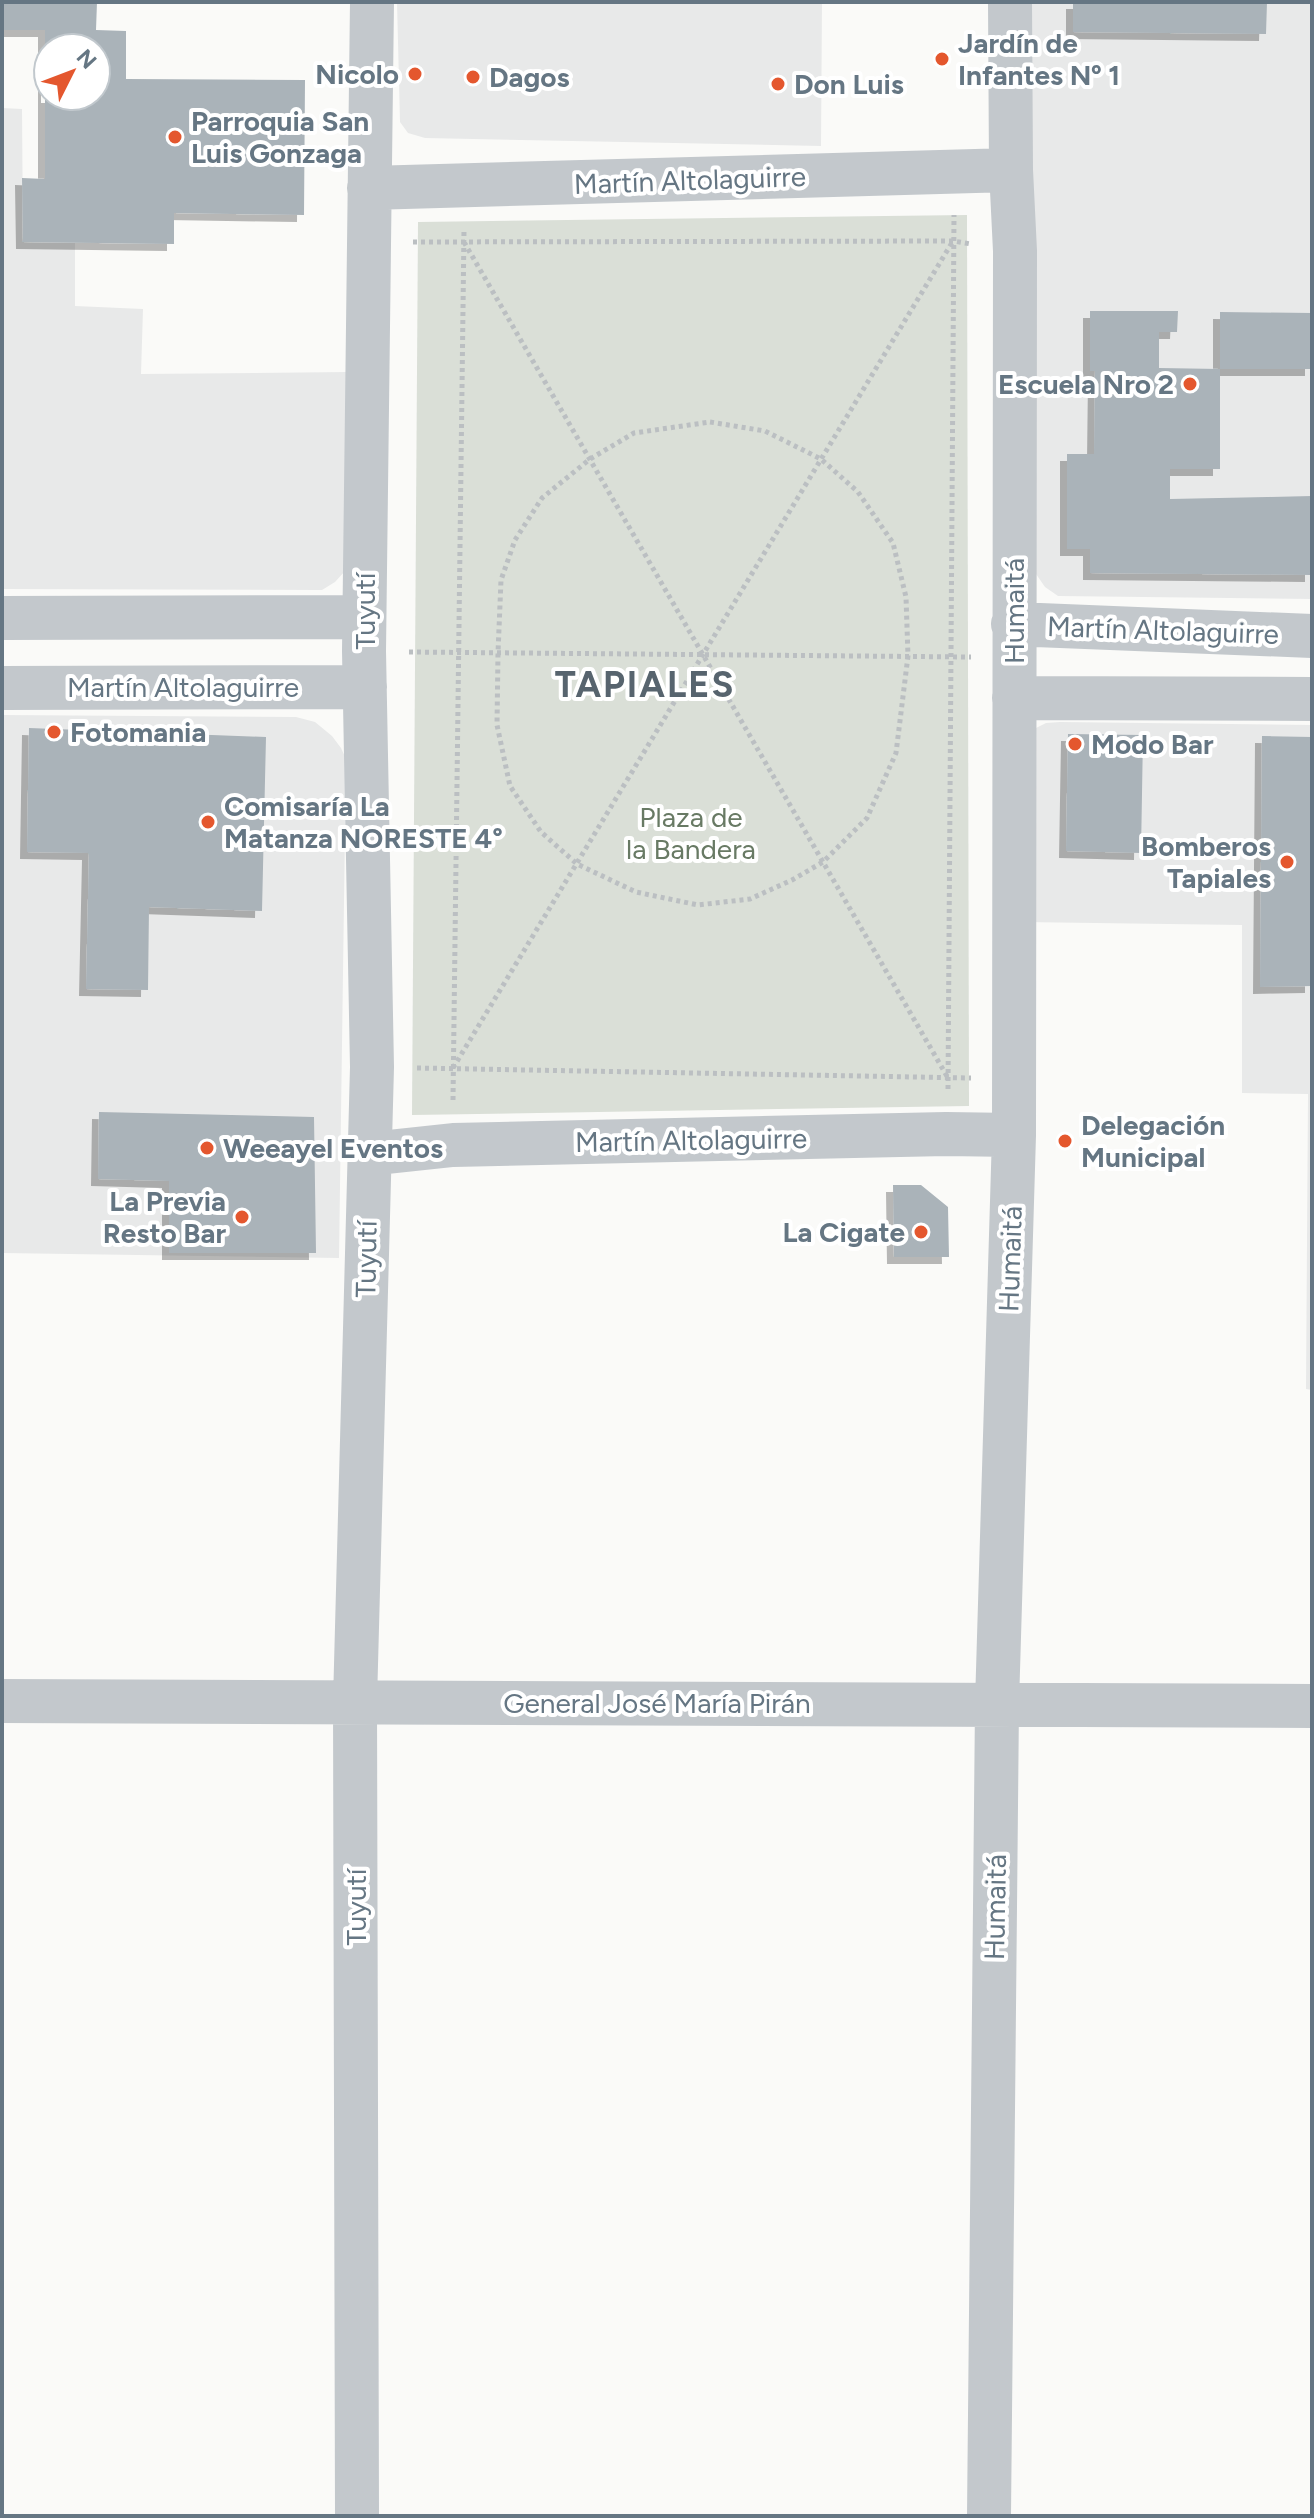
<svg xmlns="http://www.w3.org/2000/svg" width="1314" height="2518" font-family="Figtree,sans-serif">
<defs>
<filter id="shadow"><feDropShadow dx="-7" dy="7" stdDeviation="0" flood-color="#0004"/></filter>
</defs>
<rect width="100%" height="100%" fill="#fafaf8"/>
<!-- built -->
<path fill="#e8e9e9" d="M397 2H822L821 146 425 138 408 133 400 122Z
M1023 2H1312V599L1058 596 1045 587 1036 574Z
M2 108 22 109 23 242 75 243V306L143 309 141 374 347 372 345 571 335 582 322 590 2 589Z
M2 715 296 717 315 722 332 736 341 748 346 759 339 1258 2 1253Z
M1060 722 1312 725V1390L1306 1389 1308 1094 1242 1093V925L1022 922 1032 730 1046 723Z"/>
<!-- green -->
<path fill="#dadfd7" d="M967 215 969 1106 412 1115 418 222Z"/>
<!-- building -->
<path fill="#aab3b9" filter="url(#shadow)" d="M2 2H97L96 30 126 31V79L305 80 304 215 174 213V244L23 242 22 178 45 179V80H48V96H96V48H45V30H2Z
M1073 2H1267L1266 34 1073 32Z
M1090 311H1178L1177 332H1159V368L1220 369V312L1312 313V369H1220V469H1170V499L1312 496V575L1090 573V549H1067V454H1094L1095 371H1090Z
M29 728 266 737 262 911 149 907 148 990 86 989 89 853 27 852Z
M1068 734 1143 735 1141 853 1066 851Z
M1262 736 1312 737V986L1260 987Z
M99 1112 314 1117 316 1253H169V1181L98 1179Z
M893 1185H921L948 1207 949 1257H894Z"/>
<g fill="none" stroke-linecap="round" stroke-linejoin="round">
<!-- path -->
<path stroke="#bbbfc2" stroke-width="5" stroke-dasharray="4 4" stroke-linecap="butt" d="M413 242 953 241 971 244
M464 242 948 1078
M710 422 765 431 821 459 858 492 893 543 906 597 908 656 896 753 867 818 823 862 792 880 750 899 698 905 636 892 577 864 541 832 510 786 497 725 498 653 501 580 515 540 542 498 590 459 634 433Z
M409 652 971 657
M417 1068 971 1078
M453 1068 953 241
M948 1089 954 215
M453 1100 464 230"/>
<!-- minor -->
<path stroke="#c3c8cc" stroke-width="44" d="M369 188 1011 170
M2 618 364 617
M1013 624 1312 636
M2 688 365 687
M1014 698 1312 699
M369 1154 453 1145 946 1134 1014 1135
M2 1701 1312 1706
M357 2516 355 1702 372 1067 364 651 372 2
M989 2516 997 1704 1014 1135 1015 251 1011 170 1010 2"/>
</g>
<!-- markers -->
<g fill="#e4572e" stroke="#fff" stroke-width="3">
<circle cx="942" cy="59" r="8"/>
<circle cx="415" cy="74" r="8"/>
<circle cx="473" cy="77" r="8"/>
<circle cx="778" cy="84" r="8"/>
<circle cx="175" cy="137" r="8"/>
<circle cx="1190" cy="384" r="8"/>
<circle cx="54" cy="732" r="8"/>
<circle cx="1075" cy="744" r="8"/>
<circle cx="208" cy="822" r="8"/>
<circle cx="1287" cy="862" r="8"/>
<circle cx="1065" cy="1141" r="8"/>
<circle cx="207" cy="1148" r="8"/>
<circle cx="242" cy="1217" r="8"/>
<circle cx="921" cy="1232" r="8"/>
</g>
<g text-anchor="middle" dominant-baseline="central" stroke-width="8" stroke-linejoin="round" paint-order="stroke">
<!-- poi labels -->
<g font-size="28" font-weight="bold" fill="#657683" stroke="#fff" text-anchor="start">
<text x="958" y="43">Jardín de<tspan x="958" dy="32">Infantes Nº 1</tspan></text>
<text x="399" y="74" text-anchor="end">Nicolo</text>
<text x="489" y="77">Dagos</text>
<text x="794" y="84">Don Luis</text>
<text x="191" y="121">Parroquia San<tspan x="191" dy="32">Luis Gonzaga</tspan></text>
<text x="1174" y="384" text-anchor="end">Escuela Nro 2</text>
<text x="70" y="732">Fotomania</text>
<text x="1091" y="744">Modo Bar</text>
<text x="224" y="806">Comisaría La<tspan x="224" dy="32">Matanza NORESTE 4°</tspan></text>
<text x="1271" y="846" text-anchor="end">Bomberos<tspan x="1271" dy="32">Tapiales</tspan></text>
<text x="1081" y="1125">Delegación<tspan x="1081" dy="32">Municipal</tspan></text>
<text x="223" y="1148">Weeayel Eventos</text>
<text x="226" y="1201" text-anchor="end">La Previa<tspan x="226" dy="32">Resto Bar</tspan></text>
<text x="905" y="1232" text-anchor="end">La Cigate</text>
</g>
<!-- street labels -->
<g font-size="28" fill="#657683" stroke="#fff">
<text transform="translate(690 180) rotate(-2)">Martín Altolaguirre</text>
<text transform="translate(365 611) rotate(-90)">Tuyutí</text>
<text transform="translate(1014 611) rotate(-90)">Humaitá</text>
<text transform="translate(1163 630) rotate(2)">Martín Altolaguirre</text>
<text x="183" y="687">Martín Altolaguirre</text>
<text transform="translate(691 1140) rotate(-1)">Martín Altolaguirre</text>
<text transform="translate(366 1259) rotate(-89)">Tuyutí</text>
<text transform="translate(1010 1259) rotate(-88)">Humaitá</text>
<text x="657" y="1703">General José María Pirán</text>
<text transform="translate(356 1907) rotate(-90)">Tuyutí</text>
<text transform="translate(995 1907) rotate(-89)">Humaitá</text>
</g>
<!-- park labels -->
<g font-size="28" fill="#687a64" stroke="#fff">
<text x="691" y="817">Plaza de<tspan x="691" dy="32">la Bandera</tspan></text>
</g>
<!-- district labels -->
<g font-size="36" font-weight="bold" letter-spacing="2" fill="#57646e" stroke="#fff">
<text x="645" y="684">TAPIALES</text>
</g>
</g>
<!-- border -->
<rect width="1314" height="2518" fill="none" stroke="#657683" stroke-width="8"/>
<!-- north arrow -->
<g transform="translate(72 72) rotate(48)"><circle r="38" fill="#ffffff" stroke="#c1c8cd" stroke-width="2"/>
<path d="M0-6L14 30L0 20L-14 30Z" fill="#e4572e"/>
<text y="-12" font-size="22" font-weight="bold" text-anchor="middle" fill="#657683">N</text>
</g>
</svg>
